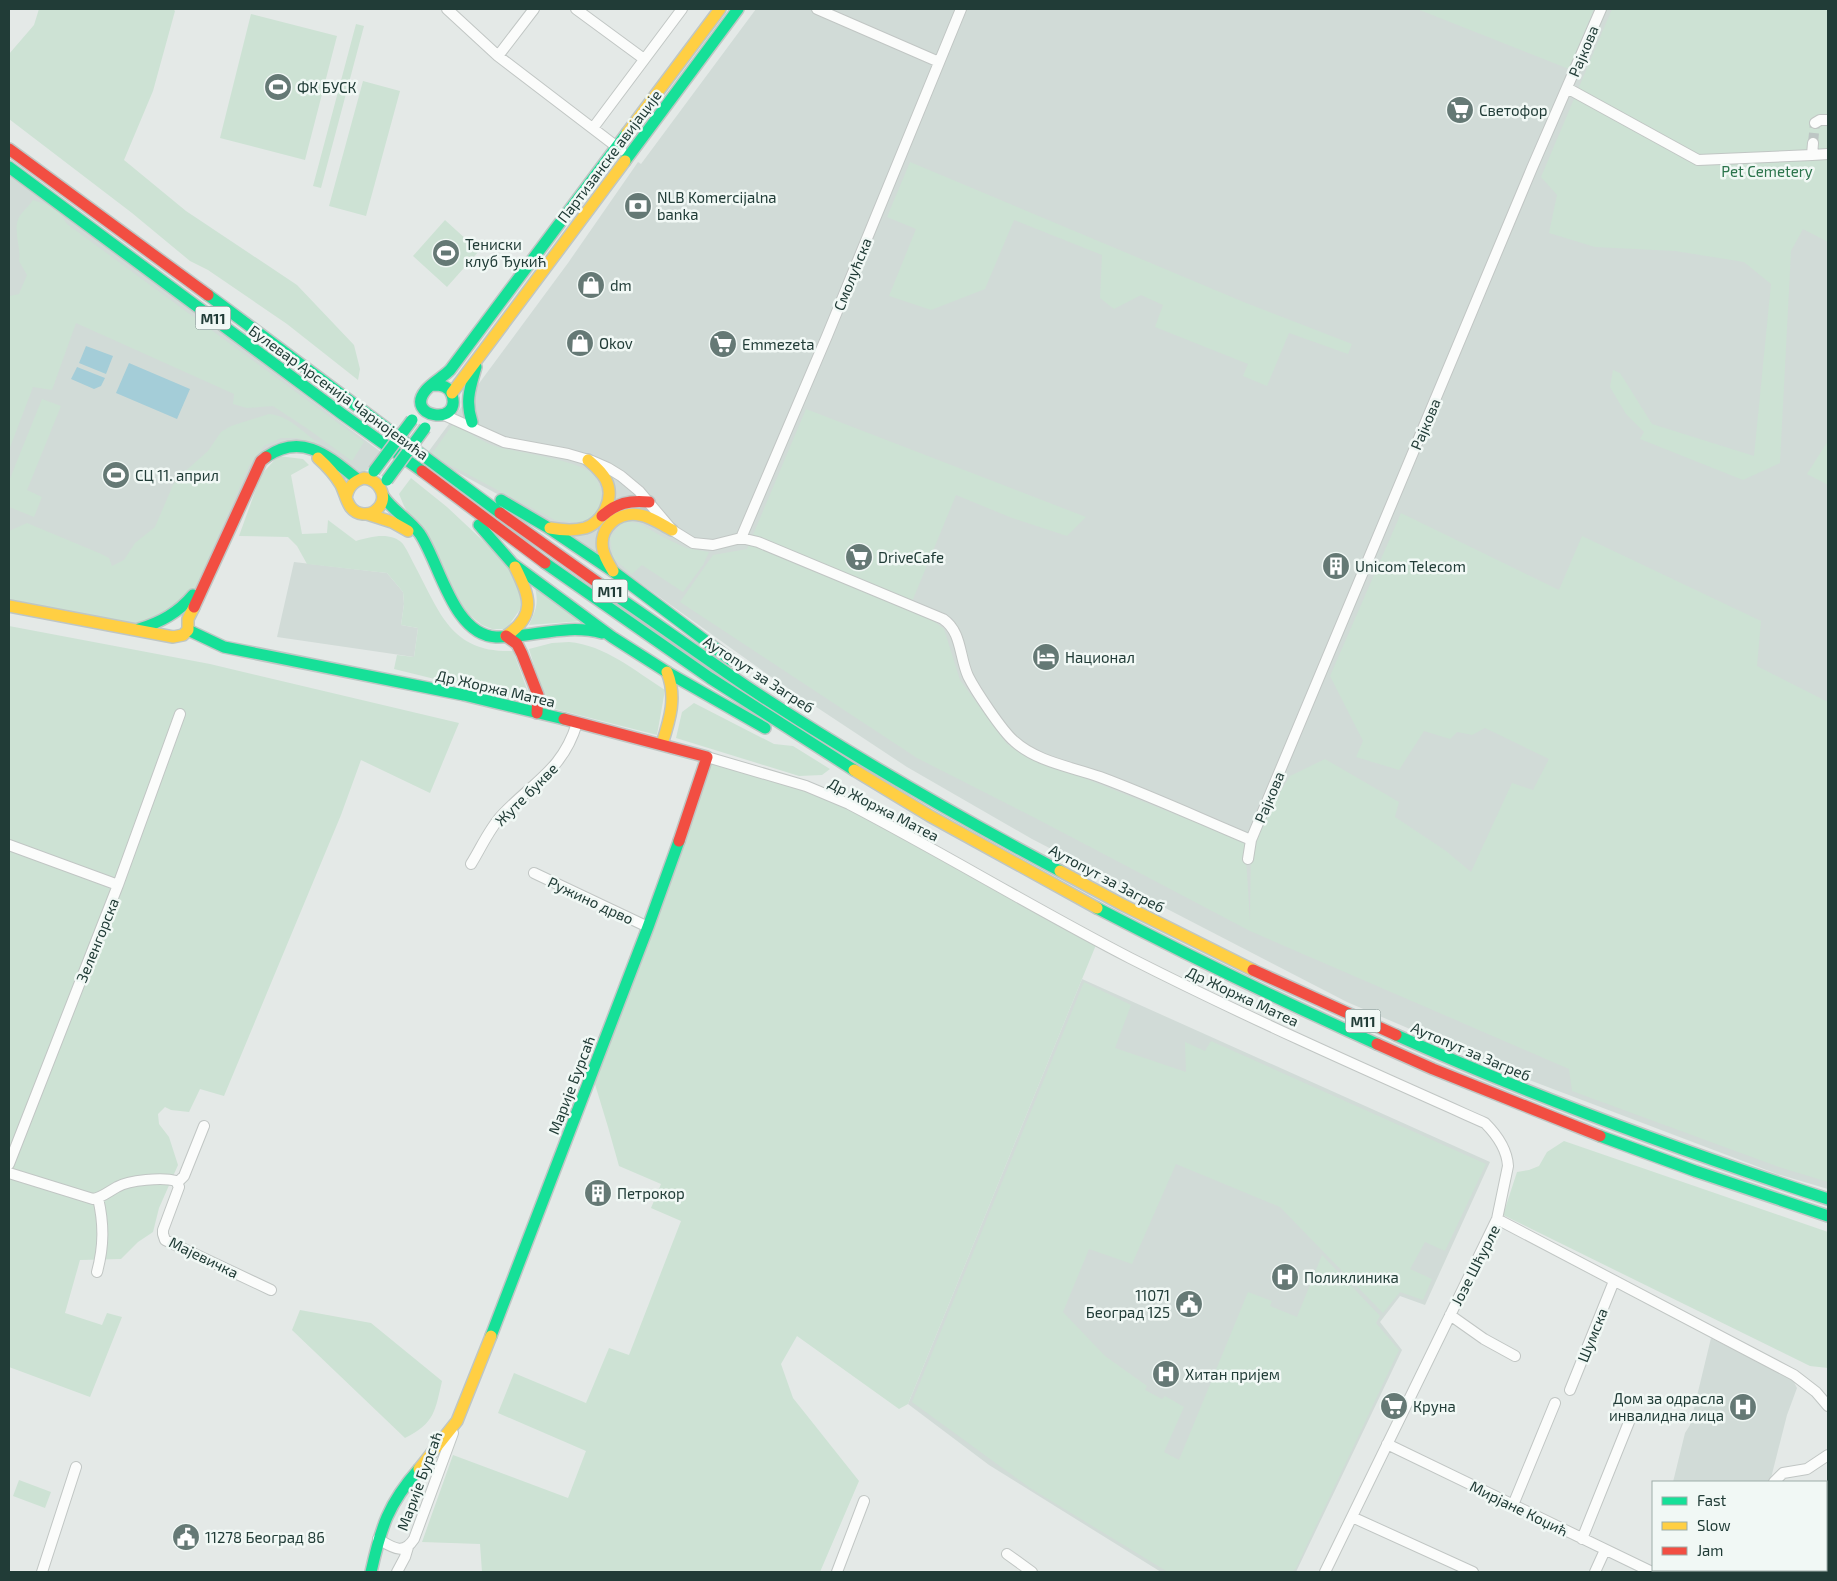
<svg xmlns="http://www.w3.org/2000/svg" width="1837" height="1581" font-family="'Exo 2',sans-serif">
<rect width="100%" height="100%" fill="#e4e9e7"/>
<!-- built -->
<path fill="#d1dbd7" d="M756 9H1828V1189L1777 1174 1524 1078 1347 1002 1032 839 907 767 774 679 640 583 543 519 426 455 568 263 638 162 641 164Z
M9 175 381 452 370 469 362 472H354L316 446 265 450 193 590 9 601Z
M294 562 387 573 403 592 404 604 401 625 418 628 414 657 277 637Z
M1082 979 1490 1162 1425 1305 1400 1296 1380 1322 1402 1350 1296 1572H1161L989 1465 908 1404Z
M1711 1338 1793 1380 1797 1388 1787 1415 1770 1482H1673L1685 1433 1690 1425Z"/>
<!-- green -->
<path fill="#cde2d4" d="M39 9H173L175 11 153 91 124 160 186 211 297 285 354 345 360 369 358 380 287 324 208 270 190 261 132 213 9 119V54L34 25Z
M1417 9H1594L1569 69Z
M1612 9H1828V242L1803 229 1791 251 1780 463 1743 480 1640 439 1644 432 1626 414 1610 387 1613 370 1620 373 1652 424 1754 456 1771 284 1744 262 1675 251 1595 247 1549 233 1557 195 1541 177Z
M251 14 337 36 305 160 220 138Z
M356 24 364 26 321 188 313 186Z
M363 81 400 91 366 216 329 206Z
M910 162 1246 303 1352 344 1348 354 1289 333 1267 386 1243 376 1248 364 1155 327 1163 305 1141 295 1114 309 1100 298 1102 255 1014 220 985 289 931 310 889 296 916 229 887 217Z
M33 200 56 208 67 224 364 442 352 461 308 429 273 406 247 408 233 404 234 394 76 323 52 390 33 387 9 450V296L19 294 27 275 19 261C22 246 10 226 22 213 25 209 30 205 33 200Z
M445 220 479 251 447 287 413 256Z
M42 399 61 406 27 490 42 497 34 517 9 507V481Z
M806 409 1086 517 1067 536 1012 518 956 495 911 604 944 629 960 680 1007 744 1028 758 1064 770 1245 842 1250 921 1251 840 1290 776 1325 759 1399 802 1395 817 1446 851 1471 872 1512 783 1533 790 1549 759 1485 728 1472 735 1457 732 1450 739 1424 731 1399 770 1356 757 1363 741 1330 676 1401 513 1559 590 1582 536 1761 621 1757 666 1828 702V1182L1779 1167 1572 1091 1569 1069 1250 931 1039 820 917 758 680 602 713 555 747 549Z
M269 414C288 415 304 433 319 444L297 438H281L264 446 249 466 194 591 165 617 131 624 9 599V531L27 523 99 553 109 558 112 566 124 560 135 543 155 527 173 485 181 475 208 451 221 432 231 426Z
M453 424C467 431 483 443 498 447 520 453 576 460 591 473 604 485 603 502 597 516L580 523 555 520 431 455Z
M1828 441V485L1807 474Z
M278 456 303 459 309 465 291 475 302 534 327 533 328 520 356 541C370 537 391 531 403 544 408 551 412 561 416 568 441 615 452 653 513 651L532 703 394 669 397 655 414 657 418 628 401 625 404 604 403 592 387 573 307 564 297 546 288 537 239 536 261 475Z
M411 478 447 507 510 566 524 604 506 629H492L482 625 462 609 404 506 399 494Z
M623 520 641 524 661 536 686 548 709 552 703 565 683 592 642 565 632 574 613 558 610 538Z
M534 583 583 621 529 625C537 608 539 602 534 583Z
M9 626 210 664 459 723 430 793 361 760 341 815 224 1096 200 1089 189 1112 171 1110 165 1107 158 1114 159 1124 169 1137 178 1165 159 1208 153 1232 138 1242 121 1259 80 1260 65 1313 102 1325 107 1313 122 1317 90 1397 9 1367Z
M569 642C605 645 635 671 665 690L657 735 547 707 529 649 552 643Z
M694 703 774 744 793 746 830 769 822 775 799 776 676 738 682 712Z
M707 757 829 795 1098 940 908 1404 899 1409 797 1336 781 1364 793 1398 859 1481 820 1572H482L480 1544 422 1542 453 1455 568 1498 586 1451 498 1413 514 1373 586 1403 609 1348 629 1355 681 1221 651 1208 661 1184 619 1166 608 1127 594 1081Z
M1084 982 1131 1005 1115 1048 1186 1072 1185 1042 1205 1051 1211 1041 1486 1164 1445 1251 1425 1242 1410 1269 1432 1279 1423 1300 1400 1292 1383 1313 1280 1207 1176 1164 1132 1264 1089 1249 1063 1312 1105 1356 1147 1386 1145 1390 1162 1399 1165 1396 1184 1407 1164 1452 1179 1460 1248 1292 1272 1301 1270 1306 1297 1317 1322 1255 1380 1316 1376 1323 1399 1350 1296 1568 1292 1572H1168L1030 1488 912 1402Z
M1564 1141 1828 1232V1368L1810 1366 1503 1215 1517 1172 1529 1170 1539 1166 1547 1152Z
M300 1310 371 1323 442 1381C435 1411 435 1423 405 1438L292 1330Z
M19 1480 51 1492 45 1508 13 1496Z"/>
<!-- water -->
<path fill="#a4cdd8" d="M86 346 113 356 106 374 79 363Z
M129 363 190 389 177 419 116 393Z
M77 367 105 378 101 386 94 389 71 379Z"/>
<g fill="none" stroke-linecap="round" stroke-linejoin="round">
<!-- street-tunnel -->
<path stroke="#bdc6c4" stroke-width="10" stroke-dasharray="10 5" stroke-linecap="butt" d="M1813 143 1815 123"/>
<!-- street casing -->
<g stroke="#c1c6c4" stroke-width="12">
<path id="street" d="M447 9 498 56 621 150
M576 9 644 59
M817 9 939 62
M498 56 534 9
M1567 88 1698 160 1812 155
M1815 123 1820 120H1828
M593 128 682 9
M1813 143 1812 155 1828 154
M444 415 504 442 568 454 592 461 608 468 621 476 639 491 672 530 693 543 713 545 741 538 758 542 943 619C962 632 959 656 968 676 975 690 1002 731 1014 741 1037 762 1072 767 1100 777 1151 796 1201 819 1251 840
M741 538 827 336 961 9
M707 757 806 786 849 804C943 853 1035 909 1130 958 1246 1017 1366 1070 1485 1123 1497 1135 1507 1149 1508 1166L1497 1219 1325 1572
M9 845 118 885
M1248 859 1251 840 1532 168 1601 9
M471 864C481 848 489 829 502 815 533 782 563 770 577 723
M534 873 648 927
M9 1164 118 885 180 714
M9 1173 93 1199C103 1197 109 1191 117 1187 129 1180 163 1177 176 1181L179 1187 163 1230V1234L165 1240 271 1290
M178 1182 184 1176 204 1126
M1497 1219 1794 1375 1816 1392 1828 1406
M97 1272C104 1246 104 1224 98 1198
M1450 1315 1484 1339 1515 1356
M1570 1390 1614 1281
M1387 1444 1652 1572
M1774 1482 1783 1473 1807 1469 1828 1455
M1513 1505 1555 1403
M1352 1517 1473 1572
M378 1539C392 1547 403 1556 414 1539L453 1433
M1582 1539 1629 1422
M1826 1546 1828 1547
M1007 1554 1032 1572
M42 1572 76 1467
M397 1572 405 1557 408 1547
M837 1572 864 1501
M1595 1572 1605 1550
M1687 1572 1688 1570"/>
</g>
<!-- fast casing -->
<g stroke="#bfc6c4" stroke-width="14">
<path id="fast" d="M625 161 738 9
M9 167 342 414 422 471
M208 295 500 513
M433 385C441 385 449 386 452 395 462 427 403 417 426 390 433 382 443 377 450 370L627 133
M472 422C465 401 470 388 476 367
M266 457C302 432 328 456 357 479
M383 496C393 511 410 520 420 534 440 564 453 635 496 637 532 638 566 623 602 633
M501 500 547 527 614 572 731 660
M479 525 513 564 612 637 667 672 765 728
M545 563 710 678 854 770
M615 595C659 625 702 656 746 686 847 753 953 814 1060 871
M139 629C161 622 178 613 193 595
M188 630 224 647 464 695 564 719
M1097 908C1189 956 1282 1001 1377 1044
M1396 1035C1537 1098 1682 1151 1828 1199
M1600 1136 1695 1171 1828 1216
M491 1336 648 927 679 841
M371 1572C381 1527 388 1504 419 1469"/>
</g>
<!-- slow casing -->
<g stroke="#bfc6c4" stroke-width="14">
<path id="slow" d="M627 133 720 9
M452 393 625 161
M318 458C327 466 335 475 341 485 347 497 347 512 363 514 367 514 371 514 375 511 390 500 381 480 364 478 353 481 348 487 346 498
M367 514 392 522 408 531
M550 528C561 530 574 531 585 528 603 522 615 498 606 480 602 472 595 466 588 460
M613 571C609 564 605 558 603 550 598 527 619 511 640 515 652 517 662 525 672 530
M9 606 173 637 183 635 188 630V619L194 607
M506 636C537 615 530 597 515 567
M662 744C670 719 677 697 667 672
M854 770 930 816 1097 908
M1060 871 1123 905 1253 970
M419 1469 457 1421 491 1336"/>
</g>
<!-- jam casing -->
<g stroke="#bfc6c4" stroke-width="14">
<path id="jam" d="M9 149 208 295
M422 471 545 563
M500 513 615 595
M602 516C617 503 629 500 649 502
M194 607 261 461 266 457
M506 636 517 644 522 654 538 695 537 713
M564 719 707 757 679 841
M1253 970 1396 1035
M1377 1044 1433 1069 1600 1136"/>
</g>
<!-- street -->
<use href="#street" stroke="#fbfcfb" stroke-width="10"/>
<!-- fast -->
<use href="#fast" stroke="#16e098" stroke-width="11"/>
<!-- slow -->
<use href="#slow" stroke="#ffcf43" stroke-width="11"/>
<!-- jam -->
<use href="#jam" stroke="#f24e42" stroke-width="11"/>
<!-- fast-bridge casing -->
<g stroke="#bfc6c4" stroke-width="14" stroke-linecap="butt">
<path id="fast-bridge" d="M374 471 412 420
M387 480 425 428"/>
</g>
<!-- fast-bridge -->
<use href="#fast-bridge" stroke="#16e098" stroke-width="11"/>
</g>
<!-- icons -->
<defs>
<g id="stadium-disc" transform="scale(1.4375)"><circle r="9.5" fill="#657975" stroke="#f1f8f5"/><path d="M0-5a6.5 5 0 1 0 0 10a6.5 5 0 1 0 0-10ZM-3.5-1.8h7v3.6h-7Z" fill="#fff"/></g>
<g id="supermarket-disc" transform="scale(1.4375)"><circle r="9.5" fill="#657975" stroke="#f1f8f5"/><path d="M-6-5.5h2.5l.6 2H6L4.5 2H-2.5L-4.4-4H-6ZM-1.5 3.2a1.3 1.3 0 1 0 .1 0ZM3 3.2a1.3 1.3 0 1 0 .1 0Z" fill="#fff"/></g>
<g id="bank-disc" transform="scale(1.4375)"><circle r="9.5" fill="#657975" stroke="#f1f8f5"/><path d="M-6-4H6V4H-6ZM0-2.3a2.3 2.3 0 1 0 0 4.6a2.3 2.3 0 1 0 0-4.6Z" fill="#fff"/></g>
<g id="shop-disc" transform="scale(1.4375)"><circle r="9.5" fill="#657975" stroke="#f1f8f5"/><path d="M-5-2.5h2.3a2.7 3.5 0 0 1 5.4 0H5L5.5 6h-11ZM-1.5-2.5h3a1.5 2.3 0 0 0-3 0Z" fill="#fff"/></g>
<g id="building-disc" transform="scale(1.4375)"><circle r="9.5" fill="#657975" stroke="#f1f8f5"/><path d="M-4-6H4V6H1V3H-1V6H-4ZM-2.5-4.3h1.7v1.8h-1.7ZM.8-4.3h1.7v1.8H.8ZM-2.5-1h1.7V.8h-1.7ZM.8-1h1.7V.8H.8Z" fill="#fff"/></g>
<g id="hotel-disc" transform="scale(1.4375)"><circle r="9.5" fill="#657975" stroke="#f1f8f5"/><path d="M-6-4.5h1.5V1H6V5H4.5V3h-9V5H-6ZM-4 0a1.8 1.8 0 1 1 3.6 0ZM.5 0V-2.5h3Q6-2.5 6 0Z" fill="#fff"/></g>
<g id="hospital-disc" transform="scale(1.4375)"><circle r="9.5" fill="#657975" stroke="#f1f8f5"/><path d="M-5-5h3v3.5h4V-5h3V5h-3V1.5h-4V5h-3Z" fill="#fff"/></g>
<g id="civic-disc" transform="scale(1.4375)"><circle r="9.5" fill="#657975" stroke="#f1f8f5"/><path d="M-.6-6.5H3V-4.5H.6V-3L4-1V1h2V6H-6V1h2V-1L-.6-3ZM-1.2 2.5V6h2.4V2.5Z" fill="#fff"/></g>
</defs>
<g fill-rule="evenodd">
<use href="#stadium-disc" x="278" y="87"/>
<use href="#supermarket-disc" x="1460" y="110"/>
<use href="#bank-disc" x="638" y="206"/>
<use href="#stadium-disc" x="446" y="253"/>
<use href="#shop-disc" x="591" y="285"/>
<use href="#shop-disc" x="580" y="343"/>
<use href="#supermarket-disc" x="723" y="344"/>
<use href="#stadium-disc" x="116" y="475"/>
<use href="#supermarket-disc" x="859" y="557"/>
<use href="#building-disc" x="1336" y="566"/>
<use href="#hotel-disc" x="1046" y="657"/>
<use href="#building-disc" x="598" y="1193"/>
<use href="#hospital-disc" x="1285" y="1277"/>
<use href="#civic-disc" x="1189" y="1304"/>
<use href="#hospital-disc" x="1166" y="1374"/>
<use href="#supermarket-disc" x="1394" y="1406"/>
<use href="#hospital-disc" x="1743" y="1407"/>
<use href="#civic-disc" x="186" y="1537"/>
</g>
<g text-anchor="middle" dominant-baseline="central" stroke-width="5" stroke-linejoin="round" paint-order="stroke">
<!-- shield labels -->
<g fill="#f1f8f5" stroke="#5f7470" stroke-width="1">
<rect x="195.5" y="306.5" width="35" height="23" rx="4"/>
<rect x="592.5" y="579.5" width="35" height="23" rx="4"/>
<rect x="1345.5" y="1009.5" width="35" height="23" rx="4"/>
</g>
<g font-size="14" font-weight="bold" fill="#213c37">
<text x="213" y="318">M11</text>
<text x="610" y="591">M11</text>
<text x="1363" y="1021">M11</text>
</g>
<!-- street labels -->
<g font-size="15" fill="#213c37" stroke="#f1f8f5">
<text transform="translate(1583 51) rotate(-67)">Рајкова</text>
<text transform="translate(609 156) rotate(-53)">Партизанске авијације</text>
<text transform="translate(852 274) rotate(-68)">Смолућска</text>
<text transform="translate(339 392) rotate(36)">Булевар Арсенија Чарнојевића</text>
<text transform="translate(1425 424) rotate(-67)">Рајкова</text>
<text transform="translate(759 674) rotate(33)">Аутопут за Загреб</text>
<text transform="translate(496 688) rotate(13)">Др Жоржа Матеа</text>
<text transform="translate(526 794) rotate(-45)">Жуте букве</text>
<text transform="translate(1269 797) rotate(-67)">Рајкова</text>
<text transform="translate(884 809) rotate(27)">Др Жоржа Матеа</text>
<text transform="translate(1107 878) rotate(28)">Аутопут за Загреб</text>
<text transform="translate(591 900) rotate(25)">Ружино дрво</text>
<text transform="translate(97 940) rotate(-68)">Зеленгорска</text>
<text transform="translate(1243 996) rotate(25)">Др Жоржа Матеа</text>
<text transform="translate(1471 1051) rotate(23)">Аутопут за Загреб</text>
<text transform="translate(571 1085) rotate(-69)">Марије Бурсаћ</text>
<text transform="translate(204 1257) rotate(26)">Мајевичка</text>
<text transform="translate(1475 1265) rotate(-63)">Јозе Шћурле</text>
<text transform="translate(1592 1335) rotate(-68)">Шумска</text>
<text transform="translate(419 1481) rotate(-70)">Марије Бурсаћ</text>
<text transform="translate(1519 1508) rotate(26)">Мирјане Коџић</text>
</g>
<!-- poi labels -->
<g font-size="15" fill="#213c37" stroke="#f1f8f5" text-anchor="start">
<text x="297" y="87">ФК БУСК</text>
<text x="1479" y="110">Светофор</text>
<text x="657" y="197">NLB Komercijalna<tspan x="657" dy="17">banka</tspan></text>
<text x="465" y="244">Тениски<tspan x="465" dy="17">клуб Ђукић</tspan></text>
<text x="610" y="285">dm</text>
<text x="599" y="343">Okov</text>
<text x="742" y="344">Emmezeta</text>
<text x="135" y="475">СЦ 11. април</text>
<text x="878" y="557">DriveCafe</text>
<text x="1355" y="566">Unicom Telecom</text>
<text x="1065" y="657">Национал</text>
<text x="617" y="1193">Петрокор</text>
<text x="1304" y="1277">Поликлиника</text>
<text x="1170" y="1295" text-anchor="end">11071<tspan x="1170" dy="17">Београд 125</tspan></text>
<text x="1185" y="1374">Хитан пријем</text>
<text x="1724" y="1398" text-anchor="end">Дом за одрасла<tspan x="1724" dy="17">инвалидна лица</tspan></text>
<text x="1413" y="1406">Круна</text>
<text x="205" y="1537">11278 Београд 86</text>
</g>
<!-- park labels -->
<g font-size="15" fill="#2b744c" stroke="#f1f8f5">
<text x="1767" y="171">Pet Cemetery</text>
</g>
</g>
<!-- border -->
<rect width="1837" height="1581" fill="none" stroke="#213c37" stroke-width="20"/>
<!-- legend -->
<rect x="1652" y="1481" width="175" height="90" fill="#f1f8f5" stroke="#9eada9"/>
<rect x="1662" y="1497" width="25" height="8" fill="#16e098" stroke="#9eada9"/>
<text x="1697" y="1506" font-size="15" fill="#213c37">Fast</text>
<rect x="1662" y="1522" width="25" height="8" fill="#ffcf43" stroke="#9eada9"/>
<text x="1697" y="1531" font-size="15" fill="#213c37">Slow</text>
<rect x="1662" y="1547" width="25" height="8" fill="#f24e42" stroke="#9eada9"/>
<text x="1697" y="1556" font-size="15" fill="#213c37">Jam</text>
</svg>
